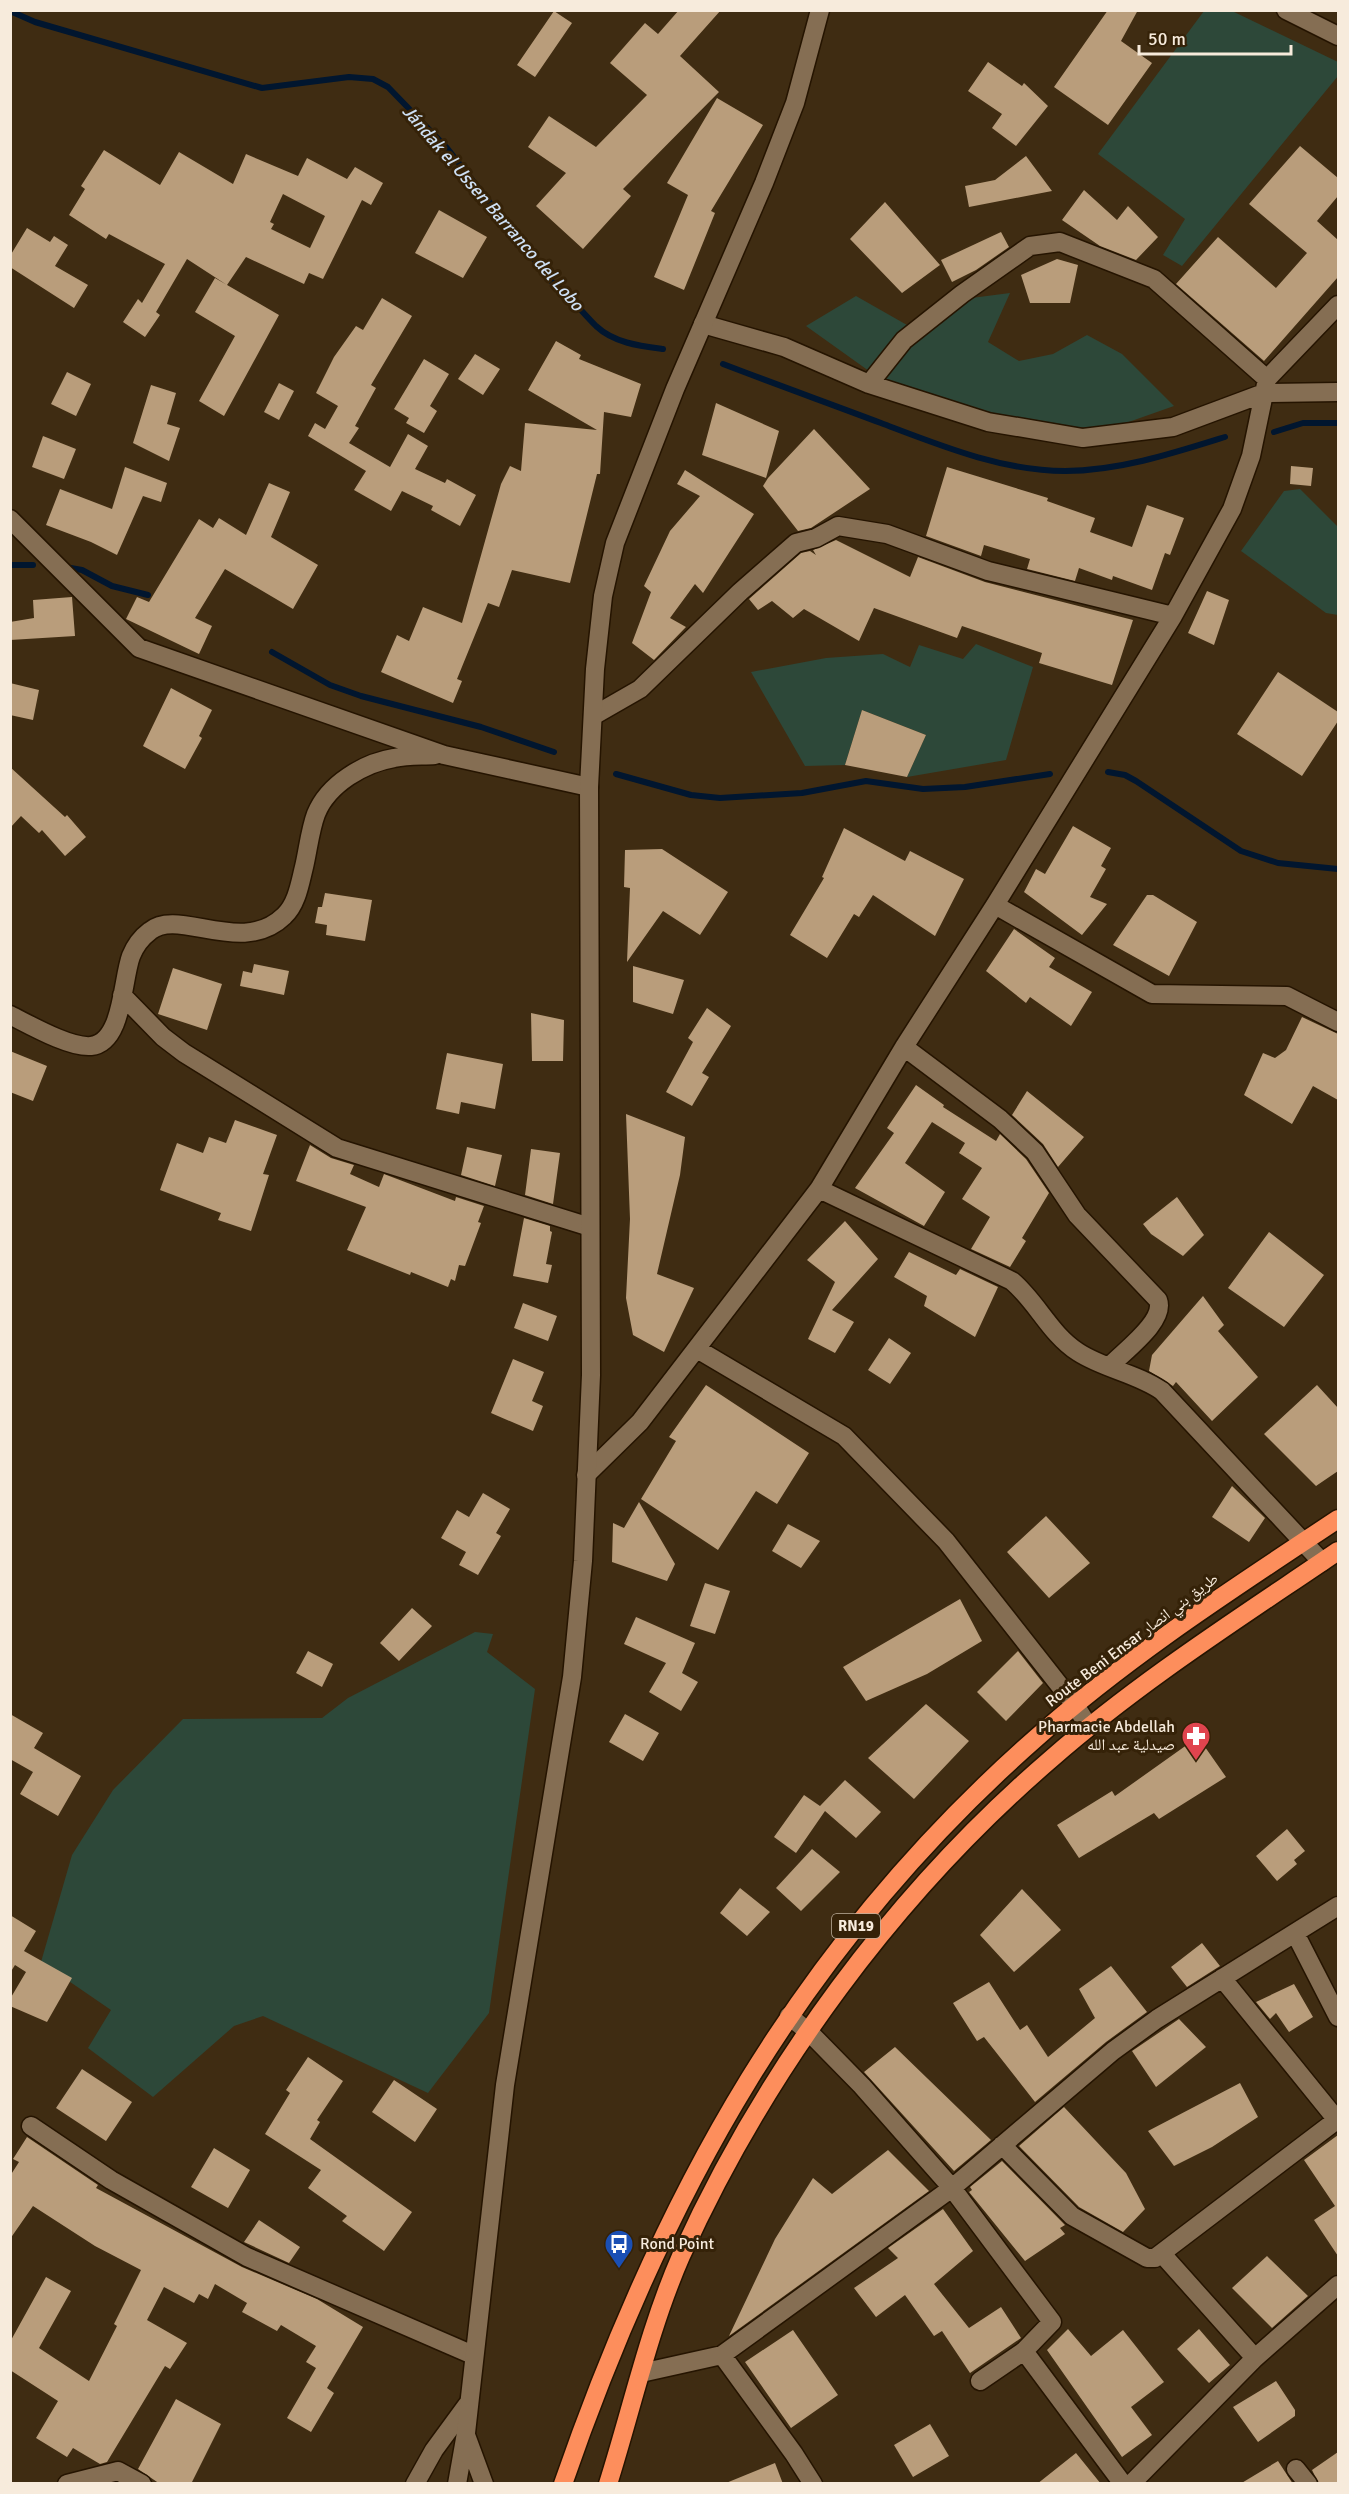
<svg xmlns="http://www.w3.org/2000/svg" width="1349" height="2494" font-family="Signika,'Noto Naskh Arabic',sans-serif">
<rect width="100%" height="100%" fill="#3f2c12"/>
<!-- green -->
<path fill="#2d4839" d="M1204 11H1232L1338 62V76L1182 266 1163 255 1185 219 1098 154Z
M1010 293 988 342 1019 361 1053 354 1087 335 1122 354 1174 406 1106 430 1020 421 949 400 903 401 869 371 806 326 856 296 907 325 956 300Z
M1300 489 1338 527V615L1326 613 1241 551 1284 491Z
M976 644 1033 667 1006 760 907 777 926 735 862 710 845 765 805 766 751 672 826 658 883 654 910 667 919 645 963 659Z
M475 1632 493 1634 487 1652 535 1689 489 2013 428 2093 263 2016 234 2026 153 2097 88 2048 111 2010 41 1962 72 1855 113 1790 183 1719 322 1718 348 1698Z"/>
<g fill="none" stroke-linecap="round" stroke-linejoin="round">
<!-- stream -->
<path stroke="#01162f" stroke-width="6" d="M10 11 35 22 262 88 349 77 373 79 388 87 447 148 552 282C569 295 581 311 596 326 614 343 640 346 663 349
M723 364C775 384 828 403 881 423 939 445 1002 471 1065 471 1119 471 1174 453 1225 437
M1274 432 1303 423H1338
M10 565H33
M65 567 82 570 112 586 148 595
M272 652 330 685 361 696 481 727 554 752
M1108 772 1125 775 1136 781 1241 851 1278 863 1338 869
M616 774 691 795 720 798 802 793 866 781 923 789 965 787 1050 774"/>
</g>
<!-- building -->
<path fill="#b99d7b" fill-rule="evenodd" d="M679 10H721L680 56 719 92 623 189 631 196 583 249 536 206 566 173 528 147 549 116 596 147 647 95 610 63 645 23 658 34Z
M1108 10H1138L1121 41 1152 63 1108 125 1054 87Z
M554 11 572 23 535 77 517 65Z
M988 62 1022 86 1024 83 1048 106 1016 146 992 128 1002 114 968 91Z
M717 98 763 125 711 211 715 213 684 290 654 277 688 195 667 183Z
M1300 146 1338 178V196L1317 221 1338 240V277L1264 361 1176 284 1218 237 1276 288 1307 253 1249 204Z
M104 150 160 185 179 152 233 184 246 154 298 176 307 158 347 179 355 167 383 183 371 205 362 200 323 279 309 273 304 284 246 257 227 285 187 259 156 312 160 315 145 337 123 322 138 299 142 303 165 264 109 234 106 239 69 215 85 189 81 186ZM283 194 325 216 310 248 271 229 274 224 270 222Z
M1026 156 1052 191 969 207 965 186 995 180Z
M1084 190 1117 220 1128 206 1158 237 1136 260 1100 246 1062 220Z
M885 202 940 265 902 293 850 239Z
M439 210 487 237 463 278 415 253Z
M27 228 50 242 54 236 68 245 55 266 88 285 74 308 10 267V256Z
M1001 232 1009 247 976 270 952 282 941 260Z
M1057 259 1078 265 1070 303H1030L1021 275Z
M215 278 279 315 224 416 199 401 235 336 195 312Z
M382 298 412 316 371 385 376 388 355 426 359 428 349 443 390 467 408 434 428 446 415 469 445 483 447 479 476 495 460 526 431 510 433 506 402 491 391 511 354 490 366 471 308 436 315 423 325 429 338 406 316 393 334 357 356 326 363 330Z
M556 341 581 355 579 359 641 384 631 417 604 412 600 474H597L570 583 512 570 499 607 488 603 457 679 462 681 453 703 381 672 397 635 409 641 423 607 462 623 501 484 510 466 521 471 525 423 597 430 528 390Z
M475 354 500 369 483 395 458 379Z
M424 359 449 374 430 406 437 411 424 433 406 423 409 418 394 409Z
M67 372 91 384 76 416 51 404Z
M279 383 294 391 279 420 264 412Z
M151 385 176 393 167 424 180 428 169 461 133 443Z
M716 403 779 431 766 478 702 455Z
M814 429 870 489 811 528 798 531 763 486 768 478Z
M43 436 76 449 64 479 32 467Z
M1291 466 1313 468 1311 486 1290 484Z
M125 467 167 483 161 502 143 496 117 555 91 542 46 525 60 489 112 509Z
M947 467 1048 498 1047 501 1095 518 1090 532 1132 547 1147 505 1184 518 1170 555 1165 553 1152 590 1113 576 1112 580 1079 568 1075 581 1027 569 1030 559 984 545 981 556 926 536Z
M685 470 754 514 703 593 695 584 670 618 686 627 654 660 632 643 651 592 644 586 670 531 700 496 677 484Z
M269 483 290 492 271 537 318 565 293 609 225 569 195 618 212 626 199 654 126 619 137 597 149 602 199 519 213 528 219 518 246 535Z
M836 540 910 577 918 557 985 582 1133 620 1112 685 1039 663 1042 653 962 626 957 638 874 608 859 641 804 609 793 618 772 601 758 610 749 599 801 553 810 551 816 555 813 550Z
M1207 591 1229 600 1214 645 1188 633Z
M72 597 75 636 10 640V622L34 618 33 600Z
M1278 672 1338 712V721L1302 776 1237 734Z
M10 683 39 690 33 720 10 715Z
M171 688 212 710 199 736 202 738 185 769 143 746Z
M862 710 926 735 907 777 845 765Z
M10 767 65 817 67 815 86 837 65 856 42 830 39 833 21 816 10 828Z
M1073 826 1111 848 1101 866 1106 869 1090 897 1107 904 1082 935 1024 892 1036 869 1045 874Z
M844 828 905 861 910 851 964 879 935 936 873 895 859 917 854 914 827 958 790 935 824 878 822 877Z
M662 849 728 892 700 935 663 911 627 962 630 888 624 887 625 850Z
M325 893 372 900 365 941 326 935 327 925 315 923 318 907H322Z
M1147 895H1153L1197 922 1169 976 1113 945Z
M1014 929 1055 958 1049 967 1092 992 1071 1026 1030 997 1026 1003 986 971Z
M254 964 289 971 284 995 240 986 243 971 252 973Z
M633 966 684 980 673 1014 633 1002Z
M173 968 222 984 207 1030 158 1014Z
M707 1008 731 1026 702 1073 709 1077 692 1106 666 1092 693 1042 688 1038Z
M531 1013 564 1020 563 1061H532Z
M1302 1017 1338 1034V1100L1313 1086 1292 1124 1244 1095 1263 1053 1275 1058 1286 1050Z
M10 1051 47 1066 33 1101 10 1092Z
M447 1053 503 1064 495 1109 461 1102 459 1114 436 1109Z
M916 1085 944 1105 943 1107 996 1141 1000 1134 1026 1159 1049 1193 1022 1238 1026 1241 1010 1267 971 1249 990 1217 962 1199 982 1168 959 1153 965 1143 932 1122 905 1163 945 1192 924 1226 855 1188 894 1133 887 1128Z
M1027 1091 1084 1137 1058 1167 1043 1144 1012 1115Z
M626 1114 685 1137 680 1175 657 1274 694 1288 664 1352 633 1335 626 1298 630 1219Z
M235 1120 277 1135 263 1174 269 1175 251 1231 218 1220 221 1213 160 1190 177 1143 203 1153 209 1137 226 1143Z
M310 1145 331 1158 354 1165 350 1174 379 1187 384 1174 455 1201 456 1197 484 1206 478 1222 481 1223 465 1266 459 1265 455 1281 451 1279 448 1287 411 1272 410 1275 347 1250 366 1207 296 1181Z
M467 1147 502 1155 495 1186 461 1175Z
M531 1149 560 1153 553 1204 525 1195Z
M1177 1197 1204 1235 1183 1256 1151 1234 1143 1224Z
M524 1218 550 1226V1231L552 1232 546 1264 552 1265 548 1283 513 1276Z
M845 1221 878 1259 832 1310 854 1322 835 1353 808 1339 835 1282 807 1260Z
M1269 1232 1324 1275 1284 1327 1228 1288Z
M909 1252 956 1275 960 1269 998 1287 975 1337 924 1306 927 1296 894 1277Z
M1203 1296 1224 1325 1218 1331 1258 1377 1212 1421 1176 1382 1173 1386 1149 1371 1152 1355Z
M523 1303 557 1316 548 1341 514 1328Z
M889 1338 911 1353 890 1384 868 1370Z
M513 1359 544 1372 532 1401 543 1406 533 1431 491 1413Z
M706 1385 809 1453 777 1504 756 1491 718 1550 641 1499 676 1441 669 1437Z
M1317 1385 1338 1408V1471L1316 1486 1264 1434Z
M1232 1486 1265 1518 1249 1542 1212 1517Z
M483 1493 510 1509 496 1533 501 1536 478 1575 459 1565 466 1552 441 1538 457 1510 469 1517Z
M639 1502 675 1564 667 1581 612 1562 613 1523 624 1528Z
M1046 1516 1090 1563 1049 1598 1007 1552Z
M788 1524 820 1541 801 1568 772 1551Z
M705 1583 730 1591 715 1634 690 1626Z
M960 1599 982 1641 927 1674 866 1701 843 1667Z
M412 1608 432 1626 399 1661 380 1643Z
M636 1617 695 1643 682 1673 698 1682 681 1711 649 1692 666 1663 624 1644Z
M308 1651 333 1664 322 1687 296 1673Z
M1018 1651 1043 1683 1006 1721 977 1692Z
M926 1704 969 1741 914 1799 868 1758Z
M10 1714 43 1733 34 1748 81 1776 58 1816 20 1794 33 1772 10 1759Z
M625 1714 659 1733 643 1761 609 1742Z
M1198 1737 1226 1777 1159 1819 1154 1813 1079 1858 1057 1825 1112 1791 1115 1796Z
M845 1780 881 1812 856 1838 825 1811 796 1853 774 1837 804 1795 820 1806Z
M1287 1829 1305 1851 1294 1860 1297 1864 1277 1881 1256 1856Z
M812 1849 840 1872 801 1911 776 1888Z
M740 1888 770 1912 747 1936 720 1913Z
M1022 1889 1061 1930 1014 1972 980 1935Z
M10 1915 36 1931 24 1951 72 1978 47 2022 10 2006V1999L26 1972 15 1965 10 1973Z
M1202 1943 1220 1966 1187 1987 1171 1967Z
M1111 1966 1147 2012 1106 2042 1035 2102 984 2037 977 2041 953 2003 989 1982 1020 2030 1027 2025 1048 2057 1095 2018 1079 1989Z
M1294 1984 1313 2017 1289 2032 1276 2013 1270 2019 1256 2002Z
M1179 2019 1206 2047 1156 2087 1132 2051Z
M895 2047 991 2140 954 2171 864 2072Z
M308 2057 343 2081 317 2120 320 2122 310 2139 412 2212 384 2251 342 2221 347 2216 308 2188 321 2170 265 2134 290 2093 286 2090Z
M82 2069 132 2102 106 2141 56 2108Z
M394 2080 437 2109 415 2142 372 2112Z
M1240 2083 1258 2117 1212 2147 1174 2166 1148 2131Z
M1064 2107 1126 2173 1145 2209 1123 2232 1079 2207 1019 2146Z
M1338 2135V2256L1314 2220 1335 2206 1304 2160Z
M27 2137 98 2185 96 2188 242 2267 317 2299 363 2327 327 2388 334 2393 311 2432 287 2418 316 2368 306 2362 316 2346 281 2325 277 2331 242 2312 247 2303 215 2284 208 2299 199 2294 194 2303 164 2287 147 2320 187 2343 170 2369 165 2366 107 2462 100 2464 73 2448 67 2457 36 2438 58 2401 10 2370V2342L46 2277 71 2291 39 2348 89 2381 117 2326 114 2324 141 2270 95 2246 33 2206 10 2239V2176L19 2162 13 2159Z
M214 2148 250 2170 228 2208 191 2187Z
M888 2150 929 2191 729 2336 775 2239 813 2178 832 2194Z
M1002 2161 1065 2225 1060 2228 1065 2234 1025 2261 969 2192 972 2190 970 2187Z
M943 2209 973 2251 934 2284 969 2328 1001 2307 1021 2338 970 2373 942 2331 934 2336 905 2295 876 2317 854 2288 898 2258 888 2248Z
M259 2220 300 2247 289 2263 244 2242Z
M1267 2256 1308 2296 1272 2328 1232 2288Z
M1068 2329 1091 2356 1123 2330 1164 2382 1131 2407 1152 2435 1122 2457 1047 2350Z
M1199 2329 1230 2365 1209 2383 1177 2349Z
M793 2330 838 2395 791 2428 745 2362Z
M1276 2381 1295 2410V2416L1258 2442 1233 2407Z
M176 2399 221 2424 191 2484H160L138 2469Z
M930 2424 949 2456 913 2477 894 2445Z
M1338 2452V2484H1319L1312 2470Z
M1076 2453 1101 2484H1037Z
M1278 2461 1293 2484H1240Z
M775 2463 783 2484H726V2483Z"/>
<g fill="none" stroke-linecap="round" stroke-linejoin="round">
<!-- street casing -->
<g stroke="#251400" stroke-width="21">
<path id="street" d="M1286 10 1338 36
M703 324 784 347 869 384 988 422 1083 438 1173 427 1264 393 1338 392
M869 384 904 340 962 294 1030 246 1060 242 1154 279 1267 379 1338 305
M10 519 139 648 444 755 589 787
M593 716 640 689 740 592 796 543 816 538 838 526 887 534 988 571 1173 616
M995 905 1152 994 1287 996 1338 1022
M122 995 163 1037 184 1053 337 1148 590 1227
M10 1015C30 1025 70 1048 91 1046 123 1043 122 980 131 956 135 946 142 937 150 931 178 907 242 957 284 916 297 904 300 883 304 867 308 850 310 830 316 814 328 784 364 763 394 758 408 755 422 756 435 755
M904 1047 1000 1119 1035 1152 1077 1215 1158 1300C1166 1321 1124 1351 1110 1366
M819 1189 1012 1281C1037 1302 1050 1334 1078 1352 1104 1369 1136 1373 1162 1391L1322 1562
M697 1349 844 1436 946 1541 1075 1705 1089 1727
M586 1475 640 1422 819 1189 904 1047 995 905 1173 616 1232 509 1251 456 1267 379
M1295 1933 1338 2017
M1222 1978 1337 2120
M789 2016 810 2033 862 2086 952 2188 1052 2322 1024 2351 980 2381
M31 2126 111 2180 247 2257 473 2355
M1002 2145 1072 2216 1147 2258H1155L1338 2119
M1163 2255 1255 2358
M1024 2351 1123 2484
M722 2355 794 2454 813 2484
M641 2373 722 2355 952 2188 1113 2051 1157 2019 1338 1906
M1296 2469 1308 2484
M67 2484 118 2471 142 2484
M415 2484 434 2450 467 2405
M1131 2484 1255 2358 1338 2285"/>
</g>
<!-- secondary casing -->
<g stroke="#251400" stroke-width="21">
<path id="secondary" d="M466 2435 484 2484
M457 2484 466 2433 505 2085 572 1677 583 1561 591 1375 589 787 595 669 603 596 615 543 675 389 764 183 795 103 820 10"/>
</g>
<!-- highway casing -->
<g stroke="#251400" stroke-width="21">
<path id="highway" d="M563 2484C664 2192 801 1945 1035 1739 1128 1656 1234 1588 1338 1519
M608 2484C632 2408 649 2329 681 2256 766 2069 895 1893 1051 1759 1140 1681 1241 1617 1338 1551"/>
</g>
<!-- street -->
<use href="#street" stroke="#856e53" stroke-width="18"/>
<!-- secondary -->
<use href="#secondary" stroke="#856e53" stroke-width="18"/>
<!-- highway -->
<use href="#highway" stroke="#fd8e5c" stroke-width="18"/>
</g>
<!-- icons -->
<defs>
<g id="pharmacy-pin" transform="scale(1.5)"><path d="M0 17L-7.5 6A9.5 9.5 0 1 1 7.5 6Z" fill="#e0444e" stroke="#352208"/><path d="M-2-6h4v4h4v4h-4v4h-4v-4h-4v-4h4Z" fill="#fff"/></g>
<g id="bus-pin" transform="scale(1.5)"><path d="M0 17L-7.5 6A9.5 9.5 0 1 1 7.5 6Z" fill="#1a4fb4" stroke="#352208"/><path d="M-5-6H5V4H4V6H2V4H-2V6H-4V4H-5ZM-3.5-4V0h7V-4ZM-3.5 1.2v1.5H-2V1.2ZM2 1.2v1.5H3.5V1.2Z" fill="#fff"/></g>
</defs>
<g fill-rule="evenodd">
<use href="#pharmacy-pin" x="1196" y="1736"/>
<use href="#bus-pin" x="619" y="2244"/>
</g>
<g text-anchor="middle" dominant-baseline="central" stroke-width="6" stroke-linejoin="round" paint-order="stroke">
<!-- shield labels -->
<rect fill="#352208" stroke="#bdaf9c" stroke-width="1.5" x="832" y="1914" width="48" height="24" rx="4.5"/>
<g font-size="15" font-weight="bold" fill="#f7ebdc">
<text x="856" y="1926">RN19</text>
</g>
<!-- street labels -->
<g font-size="16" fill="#f7ebdc" stroke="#352208">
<text transform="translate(1132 1640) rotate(-37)">Route Beni Ensar طريق بني انصار</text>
</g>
<!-- poi labels -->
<g font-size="16" fill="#f7ebdc" stroke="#352208" text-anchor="end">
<text x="1175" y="1727">Pharmacie Abdellah<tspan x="1175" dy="18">صيدلية عبد الله</tspan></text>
<text x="640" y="2244" text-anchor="start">Rond Point</text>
</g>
<!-- water labels -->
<g font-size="18" font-style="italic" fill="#cee0f5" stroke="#352208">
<text transform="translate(493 208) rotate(49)">Jándak el Ussen Barranco del Lobo</text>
</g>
</g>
<!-- border -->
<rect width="1349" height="2494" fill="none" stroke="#f7ebdc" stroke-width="24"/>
<!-- scale -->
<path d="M1139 45v9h152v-9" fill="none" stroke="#f7ebdc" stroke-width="3"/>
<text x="1148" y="45" font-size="18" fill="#f7ebdc" stroke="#352208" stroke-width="4.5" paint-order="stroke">50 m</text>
</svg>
